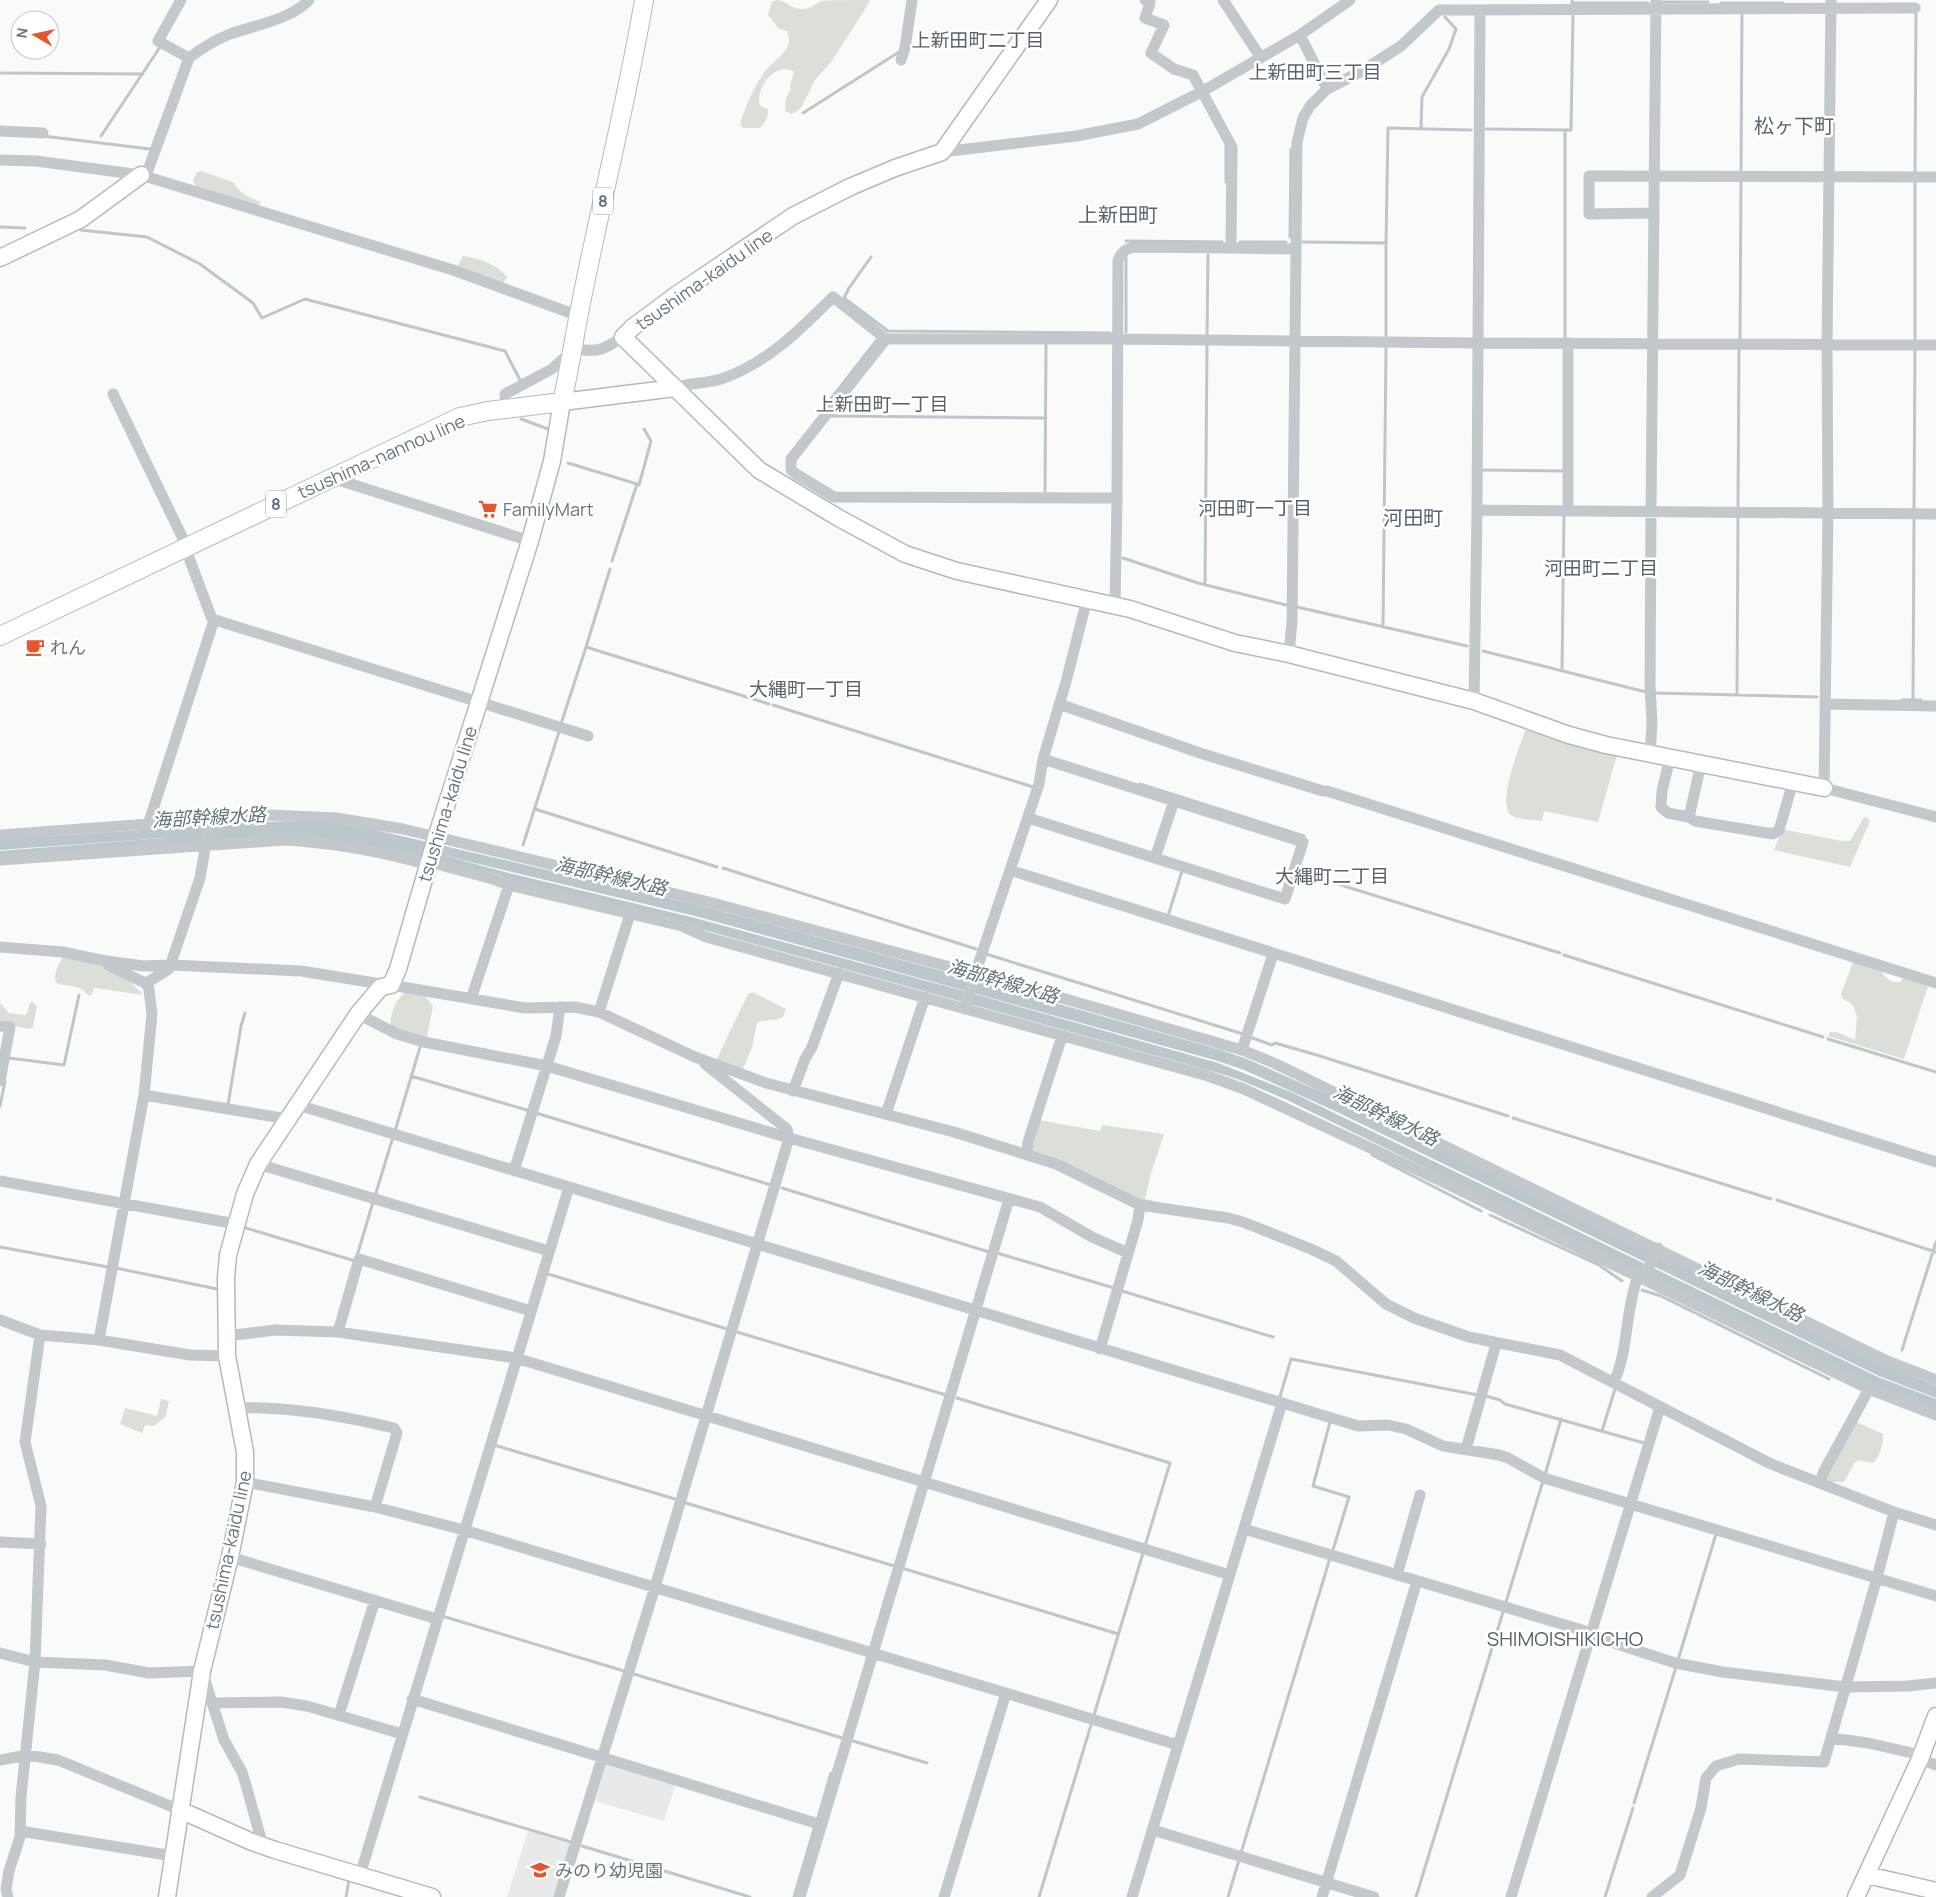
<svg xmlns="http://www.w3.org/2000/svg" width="1936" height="1897" font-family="Manrope,'Noto Sans JP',sans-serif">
<rect width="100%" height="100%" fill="#fafaf8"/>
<!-- built -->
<path fill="#e8e9e9" d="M606 1764 676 1783 664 1821 595 1801Z
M528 1831 572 1844 556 1897H507Z"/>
<!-- green -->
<path fill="#dadfd7" d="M776 0C786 0 791 9 801 9 811 10 814 4 822 1 830 0 860 0 870 0L864 11 831 62 815 80 801 108 792 114 785 111 786 98 791 89 790 86 794 72C775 60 754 90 760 106L768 109C769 117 765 122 760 128H743L740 125C745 106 755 84 767 69 774 61 783 56 788 46 790 41 789 37 787 31L779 29 768 15 772 2Z
M201 171 233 182C239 193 249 198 261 202L256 208 198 190 193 181 197 172Z
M463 256C480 259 495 263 507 277L503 284 457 267Z
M1526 729 1565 742 1617 755 1598 822 1544 811 1542 821C1533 820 1518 820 1511 815 1496 803 1520 745 1526 729Z
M1864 817 1868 818 1870 821 1850 867 1774 850 1782 829 1842 841H1850Z
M63 956C92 962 125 971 143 995L96 988H94L92 994 88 996C82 985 70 986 58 984L55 980 56 971Z
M1853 962 1882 971 1884 976 1892 982H1900L1903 978 1928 986 1904 1059 1828 1036 1830 1032H1837L1855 1040 1857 1017 1853 1005 1842 998 1841 994Z
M407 991 423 994 433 1006 427 1037 424 1040 390 1028C391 1013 394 1000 407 991Z
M753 992 786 1009 783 1017C773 1022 766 1018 757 1023L752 1048 742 1071 716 1061 748 994Z
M33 1002 37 1006 33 1027 29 1029 0 1023V1003L9 1013 25 1015 27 1013 30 1003Z
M1038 1120 1100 1131 1102 1125 1164 1134 1151 1173 1145 1199 1159 1202 1162 1206 1143 1203 1032 1151Z
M161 1399 169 1401 166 1416 154 1426 145 1425 142 1433 120 1424 125 1408 157 1416Z
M1854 1421 1883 1434C1884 1443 1879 1458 1873 1463L1858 1460 1855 1462 1844 1482H1831L1824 1478Z"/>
<!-- water -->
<path fill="#bbc7cb" d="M301 821 329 822 367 828 703 906 975 980 1221 1050 1247 1059 1337 1099 1883 1364 1936 1386V1398L1879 1376 1335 1111 1244 1070 1218 1061 699 917 442 855 509 873 699 919 971 993 1218 1063 1291 1092 1878 1377 1936 1399V1410L1872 1386 1287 1100 1240 1080 1215 1072 697 928 687 922 508 881 500 875 358 844 319 839 0 858V851L164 838 0 850V840L255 822Z"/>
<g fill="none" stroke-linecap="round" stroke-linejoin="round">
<!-- stream -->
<path stroke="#bbc7cb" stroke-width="3" d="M1572 0V3H1648
M1659 2H1708
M1721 3H1783
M0 73 143 74
M803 113 899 52
M1421 129 1422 97 1449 49 1456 29 1445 17
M1486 129 1571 130 1573 16
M43 136 150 149
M101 136 160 47
M1226 146V182
M1741 173 1742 11
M1915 173 1916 11
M0 227 25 228
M81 230 147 237 200 264 253 303 262 318 305 299 505 351 520 380
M1290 237 1291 149
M1126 241 1222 242
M1240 242H1286
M1303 242 1386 243 1388 128 1471 130
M1126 255V332
M871 257 849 288 844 298 888 331 1110 333
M1207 334 1208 255
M1386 336V243
M1565 338V130
M1740 340 1741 179
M1915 341V180
M822 410 877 340
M832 416 1046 418
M521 419 548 429
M568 463 637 484 612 561
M1481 470 1564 471
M637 484 639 485 651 441 644 429
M1045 491 1046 344
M1738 506 1739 349
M1914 509 1915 347
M1123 558 1198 583 1286 605
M610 569 586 647 769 704
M1205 585 1207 346
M1297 607 1467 646
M1383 627 1386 347
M1483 651 1646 692
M1562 671 1564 514
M1655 693 1817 697
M1737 695 1738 516
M1902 700H1921
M1913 700 1914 517
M773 705 1033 787V789
M561 724 586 647
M1140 784 1304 836
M535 809 717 867
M523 845 559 732
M723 868 976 949
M1299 872 1560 953
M1168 916 1182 871
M986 954 1243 1034
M1564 955 1823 1037
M1250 1037 1272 1045 1275 1043 1320 1056 1508 1116
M1828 1039 1936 1072
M9 1058 64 1065 79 995
M411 1076 530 1111
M228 1105 241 1026 245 1013
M0 1106 5 1081
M536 1113 771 1185
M1513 1118 1771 1199
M395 1131 421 1044
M1372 1155 1481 1211
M782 1188 989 1252
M375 1196 393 1137
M1777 1200 1936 1252
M1490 1215 1599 1265 1622 1281
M246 1228 355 1261
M0 1247 108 1267
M997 1253 1114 1288
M357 1256 373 1202
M116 1268 217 1289
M545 1273 727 1329
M1642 1290 1661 1296 1829 1379
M1122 1291 1273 1337
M737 1332 946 1395
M1902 1350 1936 1242
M1486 1396 1500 1400 1505 1404 1644 1443V1444
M957 1398 1170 1463 1145 1546
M1279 1400 1291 1359 1478 1395
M1330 1422 1313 1486 1349 1497 1332 1553
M1602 1431 1615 1389
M494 1445 675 1499
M1545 1475 1561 1419
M686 1503 894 1566
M905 1569 1118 1634
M1506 1602 1543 1481
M442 1616 624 1671
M1678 1660 1716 1534
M634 1674 842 1738
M1094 1715 1143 1553
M853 1741 927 1763
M420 1797 571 1842
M1634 1803 1676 1667
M818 1818 831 1773
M582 1846 750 1897
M1241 1853 1330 1558
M346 1897 349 1880
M794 1897 815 1826
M1039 1897 1091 1725
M1228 1897 1239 1860
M1416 1897 1503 1612
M1605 1897 1633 1808"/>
<!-- secondary casing -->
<g stroke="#b3babf" stroke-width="19">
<path id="secondary" d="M1049 0 942 152 895 168 850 187 793 216 676 295 633 327 623 337 759 470 837 517 905 554 957 571 1130 609 1235 643 1289 654 1474 701 1569 735 1606 745 1824 788
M0 258 81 219 141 175
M180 1810 252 1842 275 1850 432 1897
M1867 1875 1936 1891
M167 1897 202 1671 230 1557 245 1482V1452L227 1356 226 1278 228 1255 245 1194 258 1164 358 1014 381 987 391 985 398 969 436 838 530 541 552 461 562 402 675 388
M1856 1897 1920 1759 1936 1716"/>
</g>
<!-- primary casing -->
<g stroke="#b5babe" stroke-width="20">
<path id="primary" d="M0 636 460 417 488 411 562 402C570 367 575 332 582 298 602 198 627 100 644 0"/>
</g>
<!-- street -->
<path stroke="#c3c8cc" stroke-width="11" d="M181 0 158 41 189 58
M1223 0 1261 58
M1831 0 1827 345 1828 513 1824 788 1936 817
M1300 35 1327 89
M901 60 905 48 912 0
M0 131 43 133
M942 152 1076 136 1138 124 1203 91 1300 35 1350 0
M0 160 36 161 141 175 453 270 579 316
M141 175 148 170 189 58C202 48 215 40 230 34 253 26 292 19 309 0
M1654 213 1589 214V176L1936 177
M1231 248 1296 249 1297 142 1303 118 1310 106 1327 89 1362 71 1401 46 1439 10 1915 8
M886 339 791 459V470L796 474 834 497 1117 498 1118 261C1121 252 1125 249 1134 247L1231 248 1232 147 1193 75 1174 69 1151 53 1164 25 1145 18 1150 3 1145 0
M675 388C690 382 706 384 721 379 766 364 800 330 833 297L886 339H1118L1477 343 1936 345
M113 394 187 547
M506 409 505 394 552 369 574 349C600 352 601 351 623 337
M332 478 530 541
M1477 510 1480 11
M1568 510V343
M185 547 212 619 588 736
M1115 605 1117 498
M1289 654 1292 622 1296 249
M1474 701 1477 510 1936 514
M1059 704 1200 753 1323 791H1327L1936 983
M1825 704 1936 706
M1650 755 1652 723 1650 686 1651 511 1656 0
M1670 758 1662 791 1661 807 1668 813 1689 817
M1701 764 1689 817 1695 821 1773 834 1779 830 1793 782
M1028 818 1285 899 1303 842 1043 759
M148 825 214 620
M0 835 269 815 336 818 403 829 709 902 1024 987 1242 1050 1274 1063 1885 1360 1936 1380
M1155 858 1174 801
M0 860 284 840C336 843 378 851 429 865
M430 862 496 880 509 885 682 926 706 937 1208 1076 1244 1089 1439 1180 1869 1389 1936 1415
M1010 870 1936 1162
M0 947 63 952 100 960 143 966 171 965 301 971 375 983 381 987
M108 965 145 983 147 986
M391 985 525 1008 575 1007 599 1012 695 1057 766 1083 954 1132 1056 1164 1140 1205 1228 1218 1243 1222 1311 1249 1336 1261 1386 1304 1414 1318 1469 1337 1560 1355 1771 1464 1894 1512 1936 1525
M471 999 509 885
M965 1009 975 974 1039 784 1043 759 1066 682 1087 599
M599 1012 630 914
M358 1014 397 1034 424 1042 547 1066 789 1138 1040 1207 1092 1237 1128 1253
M0 1026 10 1027 0 1081
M1242 1050 1273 954
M793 1091 805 1059 812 1047 839 973
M144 1095 288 1119
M298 1105 1358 1426 1388 1425 1406 1429 1443 1446 1499 1455 1508 1458 1544 1478 1936 1596
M886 1114 925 997
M1027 1154 1028 1142 1062 1036
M258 1164 549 1251
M514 1171 556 1036 560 1007
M0 1181 236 1224
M1643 1279 1658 1248
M0 1320 40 1335 99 1340 190 1355 227 1356
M338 1332 359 1259 531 1311
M227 1336 275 1330 338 1332 516 1358 1230 1575
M99 1340 144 1095 152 1014 148 982 169 969 200 878 210 820
M1100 1349 1138 1220 1140 1205
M1614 1382C1629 1349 1625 1310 1638 1276
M236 1408C289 1406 342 1416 394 1428L397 1433 375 1507
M1466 1449 1496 1344
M245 1482 375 1507 464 1530 1178 1745
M1820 1482 1824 1471 1869 1389
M1244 1529 1585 1631 1590 1635 1675 1663 1723 1672 1845 1687 1908 1686 1936 1683
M0 1542 41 1544
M230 1557 437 1619
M1397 1575 1420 1495
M0 1653 35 1662 105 1665 149 1673 202 1671 224 1740 242 1772 246 1785 263 1846
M412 1699 822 1825
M213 1703 281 1702 307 1706 402 1734
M339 1715 375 1600
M1831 1738 1868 1743 1921 1755
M1920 1759 1936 1765
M0 1760 27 1755 58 1760 180 1810
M1153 1830 1374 1897
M20 1831 173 1856
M360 1875 569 1187
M8 1897 6 1889 9 1871 20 1837 21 1797 35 1662 41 1506 25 1442 40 1335
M559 1897 655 1587 789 1138 787 1129 705 1064
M800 1897 1009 1199
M944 1897 1006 1693
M1132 1897 1282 1403
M1322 1897 1417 1581
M1511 1897 1660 1407
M1652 1897 1680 1875 1701 1808 1706 1778 1716 1766 1739 1759 1824 1762 1877 1578 1894 1512"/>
<!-- secondary -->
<use href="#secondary" stroke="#fff" stroke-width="16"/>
<!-- primary -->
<use href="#primary" stroke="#fff" stroke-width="18"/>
</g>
<!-- icons -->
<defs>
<g id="supermarket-bare" transform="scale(1.5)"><path d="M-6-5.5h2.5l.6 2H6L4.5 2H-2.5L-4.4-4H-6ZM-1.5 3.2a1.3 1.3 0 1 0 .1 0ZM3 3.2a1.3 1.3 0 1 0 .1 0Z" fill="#e4572e" stroke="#fff" stroke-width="2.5" paint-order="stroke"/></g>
<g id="cafe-bare" transform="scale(1.5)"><path d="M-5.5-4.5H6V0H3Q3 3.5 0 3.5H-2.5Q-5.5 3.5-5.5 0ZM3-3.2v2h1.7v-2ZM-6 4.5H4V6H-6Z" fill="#e4572e" stroke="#fff" stroke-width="2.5" paint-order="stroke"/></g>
<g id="school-bare" transform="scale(1.5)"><path d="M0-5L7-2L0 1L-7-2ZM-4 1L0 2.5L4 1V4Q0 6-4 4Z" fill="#e4572e" stroke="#fff" stroke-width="2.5" paint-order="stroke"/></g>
</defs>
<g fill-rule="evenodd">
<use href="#supermarket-bare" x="488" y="509"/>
<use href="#cafe-bare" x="35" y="647"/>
<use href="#school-bare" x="540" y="1870"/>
</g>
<g text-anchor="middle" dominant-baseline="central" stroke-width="5" stroke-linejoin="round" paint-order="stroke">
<!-- shield labels -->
<g fill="#fff" stroke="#939fa8" stroke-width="1">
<rect x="593" y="187.5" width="20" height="27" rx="4"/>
<rect x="266" y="490.5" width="20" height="27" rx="4"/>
</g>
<g font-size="16" font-weight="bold" fill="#657683">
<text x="603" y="201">8</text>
<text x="276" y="504">8</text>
</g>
<!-- street labels -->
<g font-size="18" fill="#657683" stroke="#fff">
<text transform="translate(704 279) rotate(-35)">tsushima-kaidu line</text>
<text transform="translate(381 456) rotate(-24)">tsushima-nannou line</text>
<text transform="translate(447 804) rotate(-73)">tsushima-kaidu line</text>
<text transform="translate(228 1550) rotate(-78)">tsushima-kaidu line</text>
</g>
<!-- poi labels -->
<g font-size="18" fill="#657683" stroke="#fff" text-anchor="start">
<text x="503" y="509">FamilyMart</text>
<text x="50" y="647">れん</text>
<text x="555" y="1870">みのり幼児園</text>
</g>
<!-- neighbourhood labels -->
<g font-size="19" fill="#57646e" stroke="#fff">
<text x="978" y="40">上新田町二丁目</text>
<text x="1315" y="72">上新田町三丁目</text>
<text x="882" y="404">上新田町一丁目</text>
<text x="1255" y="508">河田町一丁目</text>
<text x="1601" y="568">河田町二丁目</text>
<text x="806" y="689">大縄町一丁目</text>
<text x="1332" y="876">大縄町二丁目</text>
</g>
<!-- water labels -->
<g font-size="19" font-style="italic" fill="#60757c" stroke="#fff">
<text transform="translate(209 817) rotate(-3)">海部幹線水路</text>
<text transform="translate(611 876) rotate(13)">海部幹線水路</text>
<text transform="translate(1003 981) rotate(16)">海部幹線水路</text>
<text transform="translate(1386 1115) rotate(26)">海部幹線水路</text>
<text transform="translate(1751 1291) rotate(26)">海部幹線水路</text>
</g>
<!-- quarter labels -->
<g font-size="20" fill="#57646e" stroke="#fff">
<text x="1794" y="125">松ヶ下町</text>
<text x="1118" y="214">上新田町</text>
<text x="1413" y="517">河田町</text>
<text x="1565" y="1638">SHIMOISHIKICHO</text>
</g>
</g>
<!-- north arrow -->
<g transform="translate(35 35) rotate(279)"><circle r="24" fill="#ffffff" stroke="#c1c8cd"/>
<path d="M0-4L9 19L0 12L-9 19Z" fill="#e4572e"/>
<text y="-8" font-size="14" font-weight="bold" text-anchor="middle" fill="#657683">N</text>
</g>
</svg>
